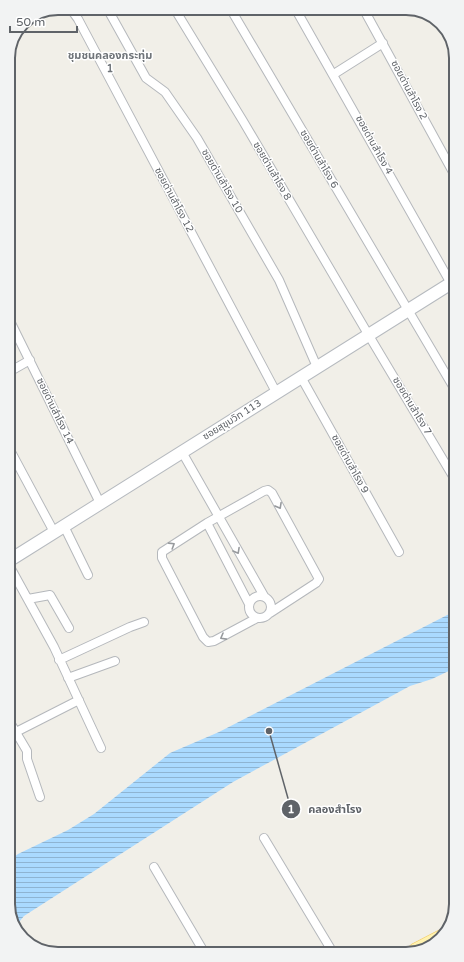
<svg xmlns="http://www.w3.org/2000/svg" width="464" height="962" font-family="'Varela Round','Noto Sans Thai',sans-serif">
<defs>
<pattern id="water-rules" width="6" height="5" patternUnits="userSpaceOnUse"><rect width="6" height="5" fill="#aadaff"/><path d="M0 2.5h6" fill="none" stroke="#8eb4d2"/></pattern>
</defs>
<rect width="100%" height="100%" fill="#f1efe8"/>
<!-- water -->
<path fill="url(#water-rules)" d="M455 611V668L432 679 410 686 233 782 24 916 15 927 12 923 11 859 18 854 68 830 94 814 170 753 219 732Z"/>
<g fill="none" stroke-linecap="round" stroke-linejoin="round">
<!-- street casing -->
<g stroke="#b5b8bc" stroke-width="10">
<path id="street" d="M70 8 78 19 276 392
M107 8 146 78 165 92 197 138 279 280 317 367
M174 8 243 121 368 334 454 478
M230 8 454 388
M295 8 453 287
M363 8 453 172
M334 74 383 43
M9 319 100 503
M9 372 30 360
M301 377 399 552
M10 450 54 532
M182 452 264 596
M207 523 249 604
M64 526 88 575
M10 567 54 647 101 748
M249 607a11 11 0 1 1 22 0a11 11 0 1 1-22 0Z
M28 599 50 595 69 628
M257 618 214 641 208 642 203 637 162 558V552L207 523 264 491 268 490 272 493 319 579 316 583 270 613
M59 660 130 627 144 622
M68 678 115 661
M11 724 27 751V759L40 797
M16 732 79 700
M264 838 332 951
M154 867 204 952"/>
</g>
<!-- secondary casing -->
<g stroke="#b6babf" stroke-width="14">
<path id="secondary" d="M10 560 453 282"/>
</g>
<!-- primary casing -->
<g stroke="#f2c960" stroke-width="14">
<path id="primary" d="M415 950 442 936"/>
</g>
<!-- street -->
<use href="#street" stroke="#fff" stroke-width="8"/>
<!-- secondary -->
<use href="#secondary" stroke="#fff" stroke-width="12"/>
<!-- primary -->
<use href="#primary" stroke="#fff2af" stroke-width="13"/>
</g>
<!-- one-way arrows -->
<defs><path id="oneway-chevron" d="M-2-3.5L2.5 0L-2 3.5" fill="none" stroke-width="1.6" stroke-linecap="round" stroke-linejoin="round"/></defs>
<g stroke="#979a9d">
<use href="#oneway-chevron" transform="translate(279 506) rotate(61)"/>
<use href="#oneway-chevron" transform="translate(172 545) rotate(-32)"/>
<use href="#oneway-chevron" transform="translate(237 551) rotate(61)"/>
<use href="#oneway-chevron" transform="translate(223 637) rotate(151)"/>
</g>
<g text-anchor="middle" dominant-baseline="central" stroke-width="3" stroke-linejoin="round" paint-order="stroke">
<!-- street labels -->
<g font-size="10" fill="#5f6368" stroke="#fff">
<text transform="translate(409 90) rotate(62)">ซอยด่านสำโรง 2</text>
<text transform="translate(374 145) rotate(61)">ซอยด่านสำโรง 4</text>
<text transform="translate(319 159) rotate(60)">ซอยด่านสำโรง 6</text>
<text transform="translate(272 171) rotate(60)">ซอยด่านสำโรง 8</text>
<text transform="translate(222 181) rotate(60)">ซอยด่านสำโรง 10</text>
<text transform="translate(174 200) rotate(62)">ซอยด่านสำโรง 12</text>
<text transform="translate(412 406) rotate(59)">ซอยด่านสำโรง 7</text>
<text transform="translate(55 411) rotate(64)">ซอยด่านสำโรง 14</text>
<text transform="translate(232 420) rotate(-32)">ซอยสุขุมวิท 113</text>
<text transform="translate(350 464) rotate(61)">ซอยด่านสำโรง 9</text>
</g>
<!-- neighbourhood labels -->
<g font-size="11" font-weight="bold" fill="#70757a" stroke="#fff">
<text x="110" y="55">ชุมชนคลองกระทุ่ม<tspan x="110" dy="13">1</tspan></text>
</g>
</g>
<!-- crop -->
<path d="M0 0H464V962H0ZM58 15H406A43 43 0 0 1 449 58V904A43 43 0 0 1 406 947H58A43 43 0 0 1 15 904V58A43 43 0 0 1 58 15Z" fill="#f2f3f3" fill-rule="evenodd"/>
<path fill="none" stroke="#5f6368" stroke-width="2" d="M58 15H406A43 43 0 0 1 449 58V904A43 43 0 0 1 406 947H58A43 43 0 0 1 15 904V58A43 43 0 0 1 58 15Z"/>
<!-- callouts -->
<path fill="none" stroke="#5f6368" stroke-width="1.5" d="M269 731L291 809"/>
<g fill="#5f6368" stroke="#fff" stroke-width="1.5">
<circle cx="269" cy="731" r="4"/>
<circle cx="291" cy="809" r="10"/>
</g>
<g font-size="12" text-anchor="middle" font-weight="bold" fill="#fff">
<text x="291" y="813">1</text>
</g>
<g font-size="11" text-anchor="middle" font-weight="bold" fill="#5f6368" stroke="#fff" stroke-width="3" stroke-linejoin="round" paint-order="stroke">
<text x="335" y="813">คลองสำโรง</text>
</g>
<!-- scale -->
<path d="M10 26v6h67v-6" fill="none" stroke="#5f6368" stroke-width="2"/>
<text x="16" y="26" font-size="12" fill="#5f6368" stroke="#ffffff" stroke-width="3" paint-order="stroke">50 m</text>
</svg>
